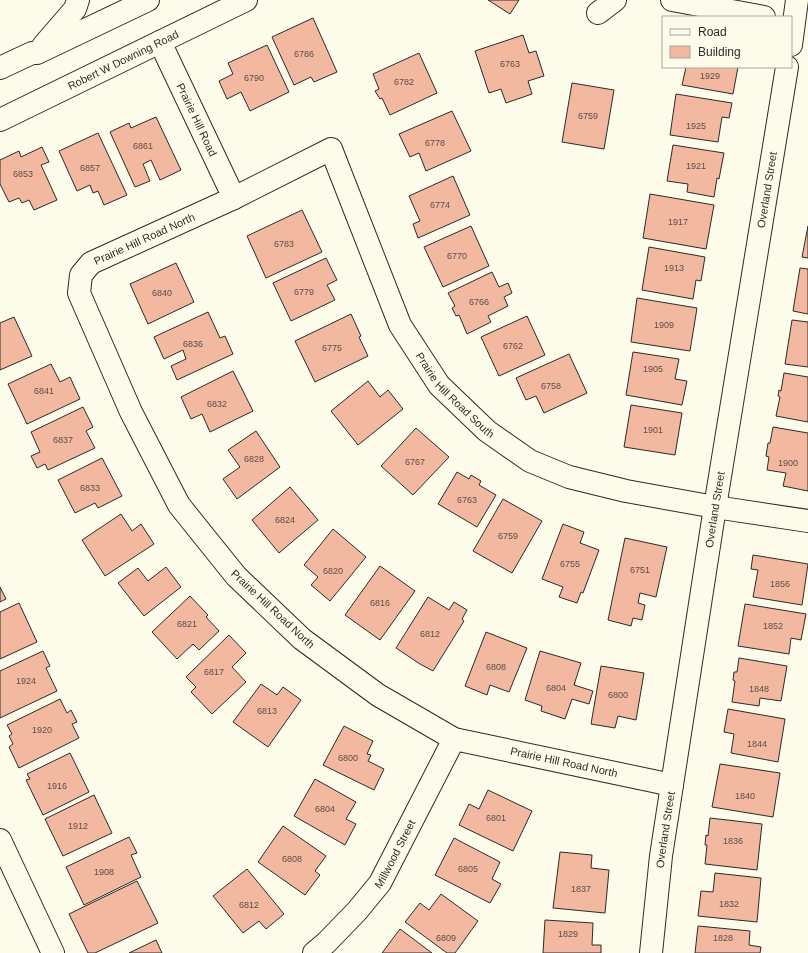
<svg xmlns="http://www.w3.org/2000/svg" width="808" height="953" font-family="Arial,sans-serif">
<rect width="100%" height="100%" fill="#fdfbea"/>
<!-- building -->
<path fill="#f2b8a0" stroke="#2b2b2b" d="M488 0H519L510 14Z
M313 18 337 72 314 82 311 77 294 85 272 37Z
M523 35 529 53 536 51 544 76 528 81 532 94 506 103 501 89 489 93 475 51Z
M267 45 289 92 250 111 241 92 227 99 219 81 233 74 228 63Z
M419 53 437 93 390 115 382 98 380 99 375 91 379 89 373 74Z
M686 67H738L733 94 682 85Z
M572 83 614 90 604 149 562 142Z
M676 94 732 103 729 118 722 117 718 142 670 135Z
M452 111 471 151 426 171 419 153 410 157 399 134Z
M156 117 181 170 160 180 151 160 143 164 150 181 135 187 110 132 129 123 131 128Z
M98 133 127 195 104 205 98 191 93 193 90 185 77 191 59 151Z
M673 145 724 153 719 179 717 178 714 197 687 192 688 184 667 181Z
M42 147 49 162 41 165 57 200 34 210 29 200 22 203 19 198 9 202 0 184V160L19 151 21 157Z
M453 176 470 215 418 238 413 224 420 221 409 196Z
M650 194 714 205 706 249 643 238Z
M302 210 322 252 266 278 247 236Z
M471 226 489 266 443 287 424 247Z
M808 226V258L802 257Z
M649 247 705 257 701 281 696 280 693 299 642 290Z
M326 258 337 280 327 285 335 300 291 321 273 283Z
M176 263 194 302 148 324 130 284Z
M800 268 808 269V314L793 311Z
M492 272 499 287 508 283 512 293 504 297 508 306 488 316 491 322 467 334 459 315 456 316 452 308 455 306 448 293Z
M637 298 697 308 690 351 631 342Z
M208 312 220 338 225 336 233 354 177 380 171 366 186 359 183 350 164 359 154 337Z
M351 314 361 336 359 337 368 356 315 382 295 341Z
M527 316 545 355 499 376 481 337Z
M14 317 32 356 0 370V323Z
M792 320 808 322V367L785 364Z
M633 352 679 359 675 379 687 381 682 405 626 395Z
M569 354 587 393 544 413 536 396 526 400 516 378Z
M51 364 60 382 70 377 80 399 27 424 8 384Z
M233 371 253 411 210 432 202 414 191 419 181 397Z
M784 373 808 377V422L776 416 780 397 778 396 779 390 781 391Z
M368 381 380 397 388 390 403 409 358 445 331 411Z
M631 405 682 413 675 455 624 447Z
M83 407 93 427 86 431 95 448 48 470 45 464 37 468 31 456 40 452 31 432Z
M773 427 808 433V491L783 486 786 473 767 470 769 457 766 456 768 443H770Z
M416 428 449 457 413 495 381 466Z
M256 431 280 467 237 499 223 479 240 467 228 450Z
M102 458 122 496 98 508 95 503 75 513 58 480Z
M457 472 469 479 471 475 481 481 479 485 496 495 477 527 438 504Z
M290 487 318 520 279 553 252 520Z
M503 499 542 521 512 573 473 551Z
M121 514 132 531 141 524 154 544 105 576 82 540Z
M563 524 584 532 580 543 599 550 583 593 581 592 577 603 559 597 563 587 542 579Z
M333 529 366 557 330 601 311 585 318 577 304 565Z
M625 538 667 547 656 597 640 593 638 603 645 605 642 620 633 618 631 626 608 620Z
M753 555 808 564 802 605 753 597 758 570 751 569Z
M380 566 415 591 380 640 345 615Z
M166 567 181 587 144 616 118 583 138 568 148 581Z
M0 587 6 599 0 602Z
M190 596 208 615 206 617 219 631 199 650 193 644 177 659 152 632Z
M428 597 449 610 454 602 467 610 462 619 464 621 433 671 420 664 396 648Z
M19 603 37 642 0 659V612Z
M745 604 806 614 801 640 791 638 789 654 738 646Z
M486 632 527 648 509 692 490 685 487 695 465 686Z
M229 635 246 653 232 667 246 682 212 714 191 692 196 687 186 677Z
M43 651 50 666 46 668 57 691 0 718V671Z
M540 651 581 663 574 685 593 691 589 704 572 699 565 719 541 711 542 706 525 700Z
M739 658 787 666 781 701 760 698 759 706 732 702 735 681 733 680 734 672H737Z
M601 666 644 673 636 720 618 716 615 728 591 724Z
M261 684 277 695 283 687 301 700 268 747 233 722Z
M60 699 67 713 71 710 77 722 72 724 79 738 19 768 9 747 13 744 9 736 12 734 7 725Z
M728 709 785 719 778 762 731 753 734 734 724 732Z
M344 726 373 741 367 754 371 755 368 761 384 769 374 790 323 765Z
M70 753 89 792 43 815 26 780 30 779 27 774Z
M720 764 780 773 773 817 712 807Z
M315 779 356 802 346 819 356 824 345 845 294 816Z
M488 790 532 811 513 851 459 825 469 804 479 809Z
M94 795 112 833 63 856 45 819Z
M710 818 762 824 757 870 705 864 707 845H705L706 835 708 836Z
M283 826 326 856 315 871 320 875 305 895 258 862Z
M129 837 137 853 131 855 141 877 84 905 66 867Z
M454 838 500 862 492 879 501 884 490 903 435 875Z
M560 852 592 855 591 868 609 870 605 913 553 908Z
M247 869 284 914 266 929 259 921 243 933 213 896Z
M715 873 761 878 757 922 698 916 701 891 713 892Z
M137 881 158 923 95 953H88L69 914Z
M441 894 478 921 455 953H447L405 922 420 903 429 910Z
M545 920 593 923 592 945H601V953H543Z
M698 926 750 931 749 945 761 947 760 953H695Z
M400 929 432 953H382Z
M156 940 162 953H129Z"/>
<g fill="none" stroke-linecap="round" stroke-linejoin="round">
<!-- minor casing -->
<g stroke="#2b2b2b" stroke-width="24">
<g id="minor">
<path d="M672 0 764 17"/>
<path d="M598 13 615 0"/>
<path id="s1" d="M160 42 234 198"/>
<path d="M791 45 797 0"/>
<path id="s2" d="M672 785 454 739 378 695 302 639 236 576 179 505 131 412 79 293 81 275 91 263 234 198 331 149 400 325 439 385 487 431 530 461 569 477 626 491 715 507 808 521"/>
<path d="M0 840 53 953"/>
<path id="s3" d="M314 953 326 943 357 911 380 883 454 739"/>
<path id="s4" d="M651 953 661 856 715 507 787 67"/>
</g>
</g>
<!-- major casing -->
<g stroke="#2b2b2b" stroke-width="24">
<g id="major">
<path d="M43 46 75 9 78 0"/>
<path d="M0 68 32 53H37L148 0"/>
<path id="s5" d="M0 120 246 0"/>
</g>
</g>
<!-- minor -->
<use href="#minor" stroke="#fdfbea" stroke-width="22"/>
<!-- major -->
<use href="#major" stroke="#fdfbea" stroke-width="22"/>
</g>
<g text-anchor="middle" dominant-baseline="central" stroke-width="3" stroke-linejoin="round" paint-order="stroke">
<!-- number labels -->
<g font-size="9" fill="#5d4e48">
<text x="304" y="54">6786</text>
<text x="510" y="64">6763</text>
<text x="710" y="76">1929</text>
<text x="254" y="78">6790</text>
<text x="404" y="82">6782</text>
<text x="588" y="116">6759</text>
<text x="696" y="126">1925</text>
<text x="435" y="143">6778</text>
<text x="143" y="146">6861</text>
<text x="696" y="166">1921</text>
<text x="90" y="168">6857</text>
<text x="23" y="174">6853</text>
<text x="440" y="205">6774</text>
<text x="678" y="222">1917</text>
<text x="284" y="244">6783</text>
<text x="457" y="256">6770</text>
<text x="674" y="268">1913</text>
<text x="304" y="292">6779</text>
<text x="162" y="293">6840</text>
<text x="479" y="302">6766</text>
<text x="664" y="325">1909</text>
<text x="193" y="344">6836</text>
<text x="513" y="346">6762</text>
<text x="332" y="348">6775</text>
<text x="653" y="369">1905</text>
<text x="551" y="386">6758</text>
<text x="44" y="391">6841</text>
<text x="217" y="404">6832</text>
<text x="653" y="430">1901</text>
<text x="63" y="440">6837</text>
<text x="254" y="459">6828</text>
<text x="415" y="462">6767</text>
<text x="788" y="463">1900</text>
<text x="90" y="488">6833</text>
<text x="467" y="500">6763</text>
<text x="285" y="520">6824</text>
<text x="508" y="536">6759</text>
<text x="570" y="564">6755</text>
<text x="640" y="570">6751</text>
<text x="333" y="571">6820</text>
<text x="780" y="584">1856</text>
<text x="380" y="603">6816</text>
<text x="187" y="624">6821</text>
<text x="773" y="626">1852</text>
<text x="430" y="634">6812</text>
<text x="496" y="667">6808</text>
<text x="214" y="672">6817</text>
<text x="26" y="681">1924</text>
<text x="556" y="688">6804</text>
<text x="759" y="689">1848</text>
<text x="618" y="695">6800</text>
<text x="267" y="711">6813</text>
<text x="42" y="730">1920</text>
<text x="757" y="744">1844</text>
<text x="348" y="758">6800</text>
<text x="57" y="786">1916</text>
<text x="745" y="796">1840</text>
<text x="325" y="809">6804</text>
<text x="496" y="818">6801</text>
<text x="78" y="826">1912</text>
<text x="733" y="841">1836</text>
<text x="292" y="859">6808</text>
<text x="468" y="869">6805</text>
<text x="104" y="872">1908</text>
<text x="581" y="889">1837</text>
<text x="729" y="904">1832</text>
<text x="249" y="905">6812</text>
<text x="568" y="934">1829</text>
<text x="446" y="938">6809</text>
<text x="723" y="938">1828</text>
</g>
<!-- street labels -->
<g font-size="11" fill="#2b2b2b" stroke="#fdfbea">
<text stroke="none"><textPath href="#s5" startOffset="137">Robert W Downing Road</textPath></text>
<text stroke="none"><textPath href="#s1" startOffset="86">Prairie Hill Road</textPath></text>
<text stroke="none"><textPath href="#s4" startOffset="772">Overland Street</textPath></text>
<text stroke="none"><textPath href="#s2" startOffset="914">Prairie Hill Road North</textPath></text>
<text stroke="none"><textPath href="#s2" startOffset="1400">Prairie Hill Road South</textPath></text>
<text stroke="none"><textPath href="#s4" startOffset="448">Overland Street</textPath></text>
<text transform="translate(273 609) rotate(43)">Prairie Hill Road North</text>
<text transform="translate(564 762) rotate(12)">Prairie Hill Road North</text>
<text stroke="none"><textPath href="#s4" startOffset="124">Overland Street</textPath></text>
<text stroke="none"><textPath href="#s3" startOffset="129">Millwood Street</textPath></text>
</g>
</g>
<!-- legend -->
<rect x="662" y="16" width="130" height="52" fill="#fdfbea" stroke="#a9a89e"/>
<rect x="670" y="29" width="20" height="6" fill="#fdfbea" stroke="#a9a89e"/>
<text x="698" y="36" font-size="12" fill="#2b2b2b">Road</text>
<rect x="670" y="46" width="20" height="12" fill="#f2b8a0" stroke="#a9a89e"/>
<text x="698" y="56" font-size="12" fill="#2b2b2b">Building</text>
</svg>
